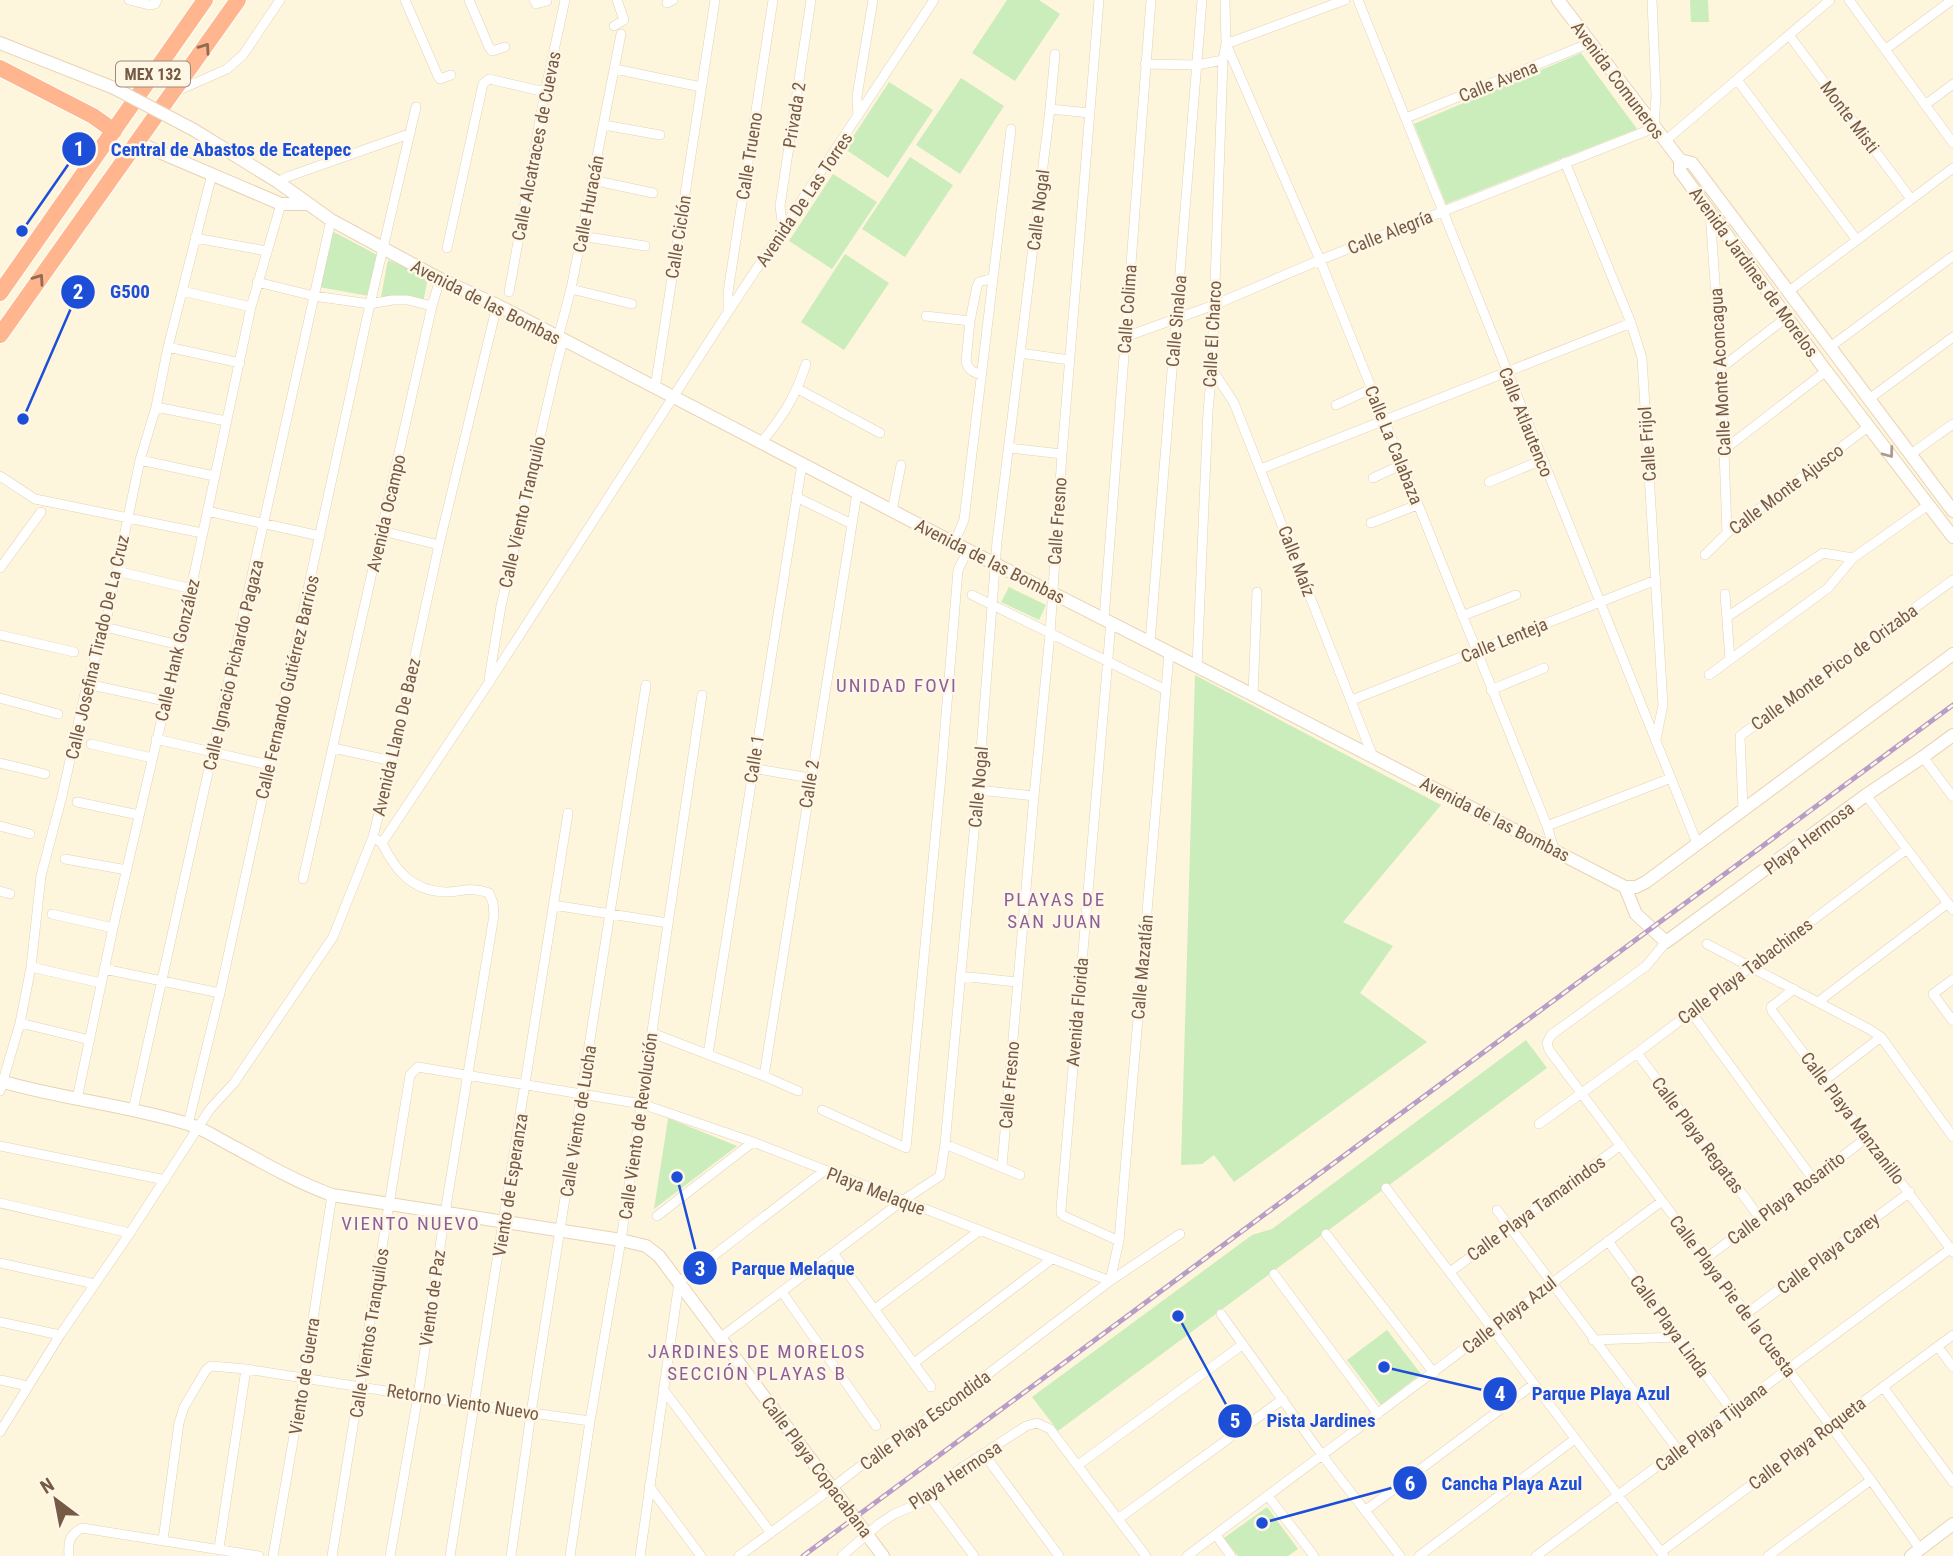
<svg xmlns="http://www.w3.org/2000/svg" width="1953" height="1556" font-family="'Roboto Condensed',sans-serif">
<rect width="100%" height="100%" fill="#fef5dd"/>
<!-- green -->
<path fill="#cbecbb" d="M1007 0H1039L1060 14 1015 81 972 53Z
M1690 0H1708L1709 22H1691Z
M1581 53 1637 129 1446 204 1414 124Z
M961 78 1004 106 960 174 916 145Z
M889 82 933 110 888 178 845 149Z
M910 157 953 185 905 257 862 229Z
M833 174 877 202 832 269 789 241Z
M332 231 381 257 369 296 319 287Z
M845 254 889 283 844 350 801 322Z
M388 260 428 277 423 303 381 297Z
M1009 587 1046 605 1039 620 1001 602Z
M1195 675 1441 805 1343 922 1393 946 1360 993 1427 1042 1234 1182 1214 1155 1202 1164 1181 1165Z
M1526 1040 1547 1068 1058 1431 1032 1397 1252 1235 1272 1229Z
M668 1118 737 1146 654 1209 668 1119Z
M1387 1330 1421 1374 1381 1405 1347 1360Z
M1267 1507 1298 1549 1288 1556H1238L1224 1538Z"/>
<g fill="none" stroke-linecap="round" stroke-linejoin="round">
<!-- street casing -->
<g stroke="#e3d1b9" stroke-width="10">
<path id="street" d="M129 0 149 5 155 4 157 0
M405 0 438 76 440 79 451 75
M469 0 489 47 492 51 505 47
M534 0 536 4 547 1
M1345 0 1226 44 1320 260 1547 826 1554 849
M1358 0 1697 843
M1849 0 1953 143
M667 3 673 0
M614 26 624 20 617 0
M1789 35 1911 199
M1886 49 1952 0
M1145 64 1197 65 1223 60
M615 69 701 87
M1738 81 1856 239
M175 92 227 69 243 55 280 0
M1925 105 1953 84
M1050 109 1090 113
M858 116 857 96 873 0
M1406 118 1590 43
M604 125 660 135
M1665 141 1830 0
M1565 162 1631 323 1642 358 1663 705 1656 739
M592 180 653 193
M278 182 287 177 409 134
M1710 212 1721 368 1727 533
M783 229 780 206 811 0
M581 236 645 246
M195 238 267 251
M447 248 483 84 489 79 545 92
M257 282 314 296 370 304 392 300H408L432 306
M571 289 632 304
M182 291 251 307
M1789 291 1953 168
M509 292 545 92 565 0
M728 312V292L773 0
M926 316 970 321
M1125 337 1214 305 1320 260 1654 128 1656 95 1652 0
M558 338 571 289 621 34
M168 347 240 363
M1830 347 1953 256
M1020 353 1070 360
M1721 368 1787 317
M1212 369 1234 403 1373 757
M981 375C973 372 968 370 966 361L970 321 977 286 979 282 993 278
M655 388 715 0
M798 389 880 433
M1869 399 1953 337
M1336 405 1371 389
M156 407 226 421
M761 443C783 416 795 398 806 364
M1009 448 1062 454
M1725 449 1826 371
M1911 454 1953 424
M140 460 214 476
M1261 469 1631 323
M0 476 35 499 202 533
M1373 478 1401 465
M1489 482 1542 460
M796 497 852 524
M207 511 320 536
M892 511 901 465
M1371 523 1417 505
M382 531 439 545
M954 543 964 520 1011 129
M1705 555 1727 533 1868 427
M0 568 41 512
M117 571 192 589
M1725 594 1730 659
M972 595 1166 690
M1462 616 1516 595
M1727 617 1823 553 1853 558
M1104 619 1151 0
M1111 622 1061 1209V1213L1064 1216 1119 1241
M105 627 179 645
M0 635 74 652
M1150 642 1202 0
M1197 667 1208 411 1212 369 1223 60 1226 44 1225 0
M1709 675 1828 588 1853 558 1928 505
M489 679 501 606 556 367 563 341
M87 684 165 701
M1491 690 1544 668
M1253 695 1257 592
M0 698 58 714
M1352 700 1656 580
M156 739 269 765
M91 744 152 758
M333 748 392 761
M1923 757 1953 797
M0 763 45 774
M752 768 810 778
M978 790 1034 796
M1866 795 1953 910
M77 802 139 815
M1743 809 1740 736 1953 580
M0 826 30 834
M1547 826 1671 778
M373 837 382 843 488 684 728 312 934 0
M382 843C395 870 412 891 445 892 462 892 471 886 489 893L493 903 494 915 445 1213 418 1396 390 1556
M65 859 127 870
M303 879 432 306 440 279
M0 891 10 894
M553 905 668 923
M52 914 113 928
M1666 942 1646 966 1551 1035 1547 1043 1549 1050 1871 1480 1920 1549
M1707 944 1869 1029 1881 1037 1953 1137
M31 967 101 983
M104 969 220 993
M960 976 1017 982
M1953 979 1933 994 1953 1021
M1794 989 1771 1007 1772 1011 1953 1252
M1818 1002 1948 903
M1691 1012 1813 1179
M20 1023 90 1040
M652 1033 764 1076 798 1091
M1637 1053 1760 1218
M708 1054 802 464
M764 1076 857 493
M1825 1080 1881 1037
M0 1091 20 1023 31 967 41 876 62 796 87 684 105 627 140 460 156 407 168 347 212 174
M77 1099 113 928 179 645 251 307 281 204
M133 1110 331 220
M822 1110 906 1148 941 776 958 570 968 550
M188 1124 220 993 370 304 416 107
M1539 1124 1637 1053 1907 849
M945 1144 1020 1175
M0 1146 165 1180
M1002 1166 1034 796 1050 634 1062 454 1099 0
M1386 1188 1664 1556
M0 1203 130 1233
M1497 1210 1678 1450
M657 1216 753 1142
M1326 1234 1434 1373
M1608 1241 1732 1411
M833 1253 931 1387
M1705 1259 1868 1137
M0 1263 95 1284
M1450 1272 1621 1145
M1274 1274 1378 1414
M1110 1281 1119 1241 1169 653
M782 1292 876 1426
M875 1309 979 1231
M1221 1314 1322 1455 1400 1556
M1746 1314 1910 1192
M0 1322 60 1335
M720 1338 902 1201 940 1176 945 1144 978 790 997 541 1050 109 1055 54
M1593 1340 1678 1337
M1938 1347 1953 1367
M914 1363 1052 1259
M0 1380 28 1386
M1883 1387 1953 1482
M663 1389 771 1533
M0 1432 60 1335 130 1233 210 1109 234 1083 333 937 373 837 392 761 439 545 497 305
M984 1454 1059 1556
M1078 1465 1242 1345
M649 1486 701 1556
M929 1496 974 1556
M1268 1496 1314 1556
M1366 1510 1534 1384
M1118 1519 1283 1399
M1216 1535 1231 1556
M163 1540 179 1423 184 1407 206 1370 211 1366 246 1369 475 1405 590 1421
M219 1548 246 1369
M1661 1552 1953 1335
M69 1556C68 1542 69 1535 82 1528L259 1556
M273 1556 304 1378 332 1195
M332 1556 410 1075 418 1067 642 1104 753 1142 1110 1281
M450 1556 568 813
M511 1556 531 1413 646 685
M570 1556 590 1421 621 1240 702 695
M640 1556 679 1282 825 1170
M739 1556 832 1488 889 1444 946 1406 1110 1281 1180 1234
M842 1556 879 1524 894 1514 918 1504 929 1496 954 1473 1026 1426 1037 1423 1050 1429 1146 1556
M1187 1556 1662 1201
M1419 1556 1575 1439
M1536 1556 1953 1247
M1768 1556 1871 1480"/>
</g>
<!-- secondary casing -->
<g stroke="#e8d3b6" stroke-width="14">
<path id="secondary" d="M1558 0 1680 160
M0 43 114 88
M194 130 278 182 331 220 440 279 497 305 954 543 1253 695 1625 887H1636L1646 882 1953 654
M136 142 281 204H307
M1680 160V171L1826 371 1953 537
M1680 160 1692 163 1953 511
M1625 887 1636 914 1666 942 1866 795 1923 757 1953 735
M0 1081C62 1099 126 1105 188 1124 205 1129 220 1140 236 1148 267 1165 299 1183 332 1195L621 1240 646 1246 659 1256 883 1556
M1911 1556 1953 1524"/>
</g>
<!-- highway casing -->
<g stroke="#fff" stroke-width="18">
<path id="highway" d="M0 68 93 116 114 131
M0 293 205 0
M0 335 238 0"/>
</g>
<!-- street -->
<use href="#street" stroke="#fff" stroke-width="9"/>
<!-- secondary -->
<use href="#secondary" stroke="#fff" stroke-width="12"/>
<!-- highway -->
<use href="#highway" stroke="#ffb68e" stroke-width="16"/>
<!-- rail casing -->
<g stroke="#b89dc7" stroke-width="5">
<path id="rail" d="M803 1556 1953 705"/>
</g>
<!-- rail -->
<use href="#rail" stroke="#fff7e6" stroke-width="2.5" stroke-dasharray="8" stroke-linecap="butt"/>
<!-- secondary-bridge casing -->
<g stroke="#e8d3b6" stroke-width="14" stroke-linecap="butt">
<path id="secondary-bridge" d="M114 88 194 130"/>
</g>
<!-- secondary-bridge -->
<use href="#secondary-bridge" stroke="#fff" stroke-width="12"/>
</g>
<!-- one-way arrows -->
<defs><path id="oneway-chevron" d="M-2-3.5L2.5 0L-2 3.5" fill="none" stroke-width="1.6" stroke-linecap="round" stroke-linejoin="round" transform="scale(1.75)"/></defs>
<g stroke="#916c53">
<use href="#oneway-chevron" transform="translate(205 48) rotate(-55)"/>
<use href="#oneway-chevron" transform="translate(39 279) rotate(-55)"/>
</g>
<use stroke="#ad9c8f" href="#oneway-chevron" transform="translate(1889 453) rotate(53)"/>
<g text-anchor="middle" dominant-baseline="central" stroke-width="5" stroke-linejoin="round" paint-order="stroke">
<!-- shield labels -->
<rect fill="#fff7e6" stroke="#9f8975" stroke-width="2" x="116" y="61.5" width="74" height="25" rx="5"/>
<g font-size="16" font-weight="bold" fill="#765a44">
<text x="153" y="74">MEX 132</text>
</g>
<!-- street labels -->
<g font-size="18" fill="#765a44" stroke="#fff7e6">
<text transform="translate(1618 80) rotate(53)">Avenida Comuneros</text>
<text transform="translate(1498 81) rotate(-22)">Calle Avena</text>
<text transform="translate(794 115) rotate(-81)">Privada 2</text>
<text transform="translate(1850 117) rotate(53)">Monte Misti</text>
<text transform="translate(536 146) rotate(-79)">Calle Alcatraces de Cuevas</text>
<text transform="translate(749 156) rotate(-81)">Calle Trueno</text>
<text transform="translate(804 199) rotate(-56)">Avenida De Las Torres</text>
<text transform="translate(588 204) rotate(-79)">Calle Huracán</text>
<text transform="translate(1038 210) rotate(-83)">Calle Nogal</text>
<text transform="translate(1390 232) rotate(-22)">Calle Alegría</text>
<text transform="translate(678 237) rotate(-81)">Calle Ciclón</text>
<text transform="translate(1754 272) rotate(54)">Avenida Jardines de Morelos</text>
<text transform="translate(486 302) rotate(27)">Avenida de las Bombas</text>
<text transform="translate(1127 309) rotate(-86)">Calle Colima</text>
<text transform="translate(1176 321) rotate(-85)">Calle Sinaloa</text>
<text transform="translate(1212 334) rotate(-87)">Calle El Charco</text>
<text transform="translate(1720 372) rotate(-93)">Calle Monte Aconcagua</text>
<text transform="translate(1526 422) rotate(68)">Calle Atlautenco</text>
<text transform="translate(1647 444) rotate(-94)">Calle Frijol</text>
<text transform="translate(1394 445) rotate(68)">Calle La Calabaza</text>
<text transform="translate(1786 489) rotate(-37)">Calle Monte Ajusco</text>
<text transform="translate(522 512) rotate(-77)">Calle Viento Tranquilo</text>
<text transform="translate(386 513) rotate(-77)">Avenida Ocampo</text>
<text transform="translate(1057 521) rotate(-86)">Calle Fresno</text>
<text transform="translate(990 561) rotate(27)">Avenida de las Bombas</text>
<text transform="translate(1297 561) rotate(69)">Calle Maíz</text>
<text transform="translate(1504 640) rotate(-22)">Calle Lenteja</text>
<text transform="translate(97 647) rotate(-77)">Calle Josefina Tirado De La Cruz</text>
<text transform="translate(177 650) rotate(-77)">Calle Hank González</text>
<text transform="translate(233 665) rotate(-77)">Calle Ignacio Pichardo Pagaza</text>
<text transform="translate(1834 667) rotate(-36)">Calle Monte Pico de Orizaba</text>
<text transform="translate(287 687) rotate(-77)">Calle Fernando Gutiérrez Barrios</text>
<text transform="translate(396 737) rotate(-77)">Avenida Llano De Baez</text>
<text transform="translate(754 759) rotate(-81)">Calle 1</text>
<text transform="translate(809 784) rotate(-81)">Calle 2</text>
<text transform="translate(978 787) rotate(-85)">Calle Nogal</text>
<text transform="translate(1495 819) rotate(27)">Avenida de las Bombas</text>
<text transform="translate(1809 838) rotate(-37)">Playa Hermosa</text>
<text transform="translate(1142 967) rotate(-85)">Calle Mazatlán</text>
<text transform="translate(1745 971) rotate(-37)">Calle Playa Tabachines</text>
<text transform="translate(1077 1012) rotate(-85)">Avenida Florida</text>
<text transform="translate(1009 1085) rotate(-85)">Calle Fresno</text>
<text transform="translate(1853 1118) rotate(53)">Calle Playa Manzanillo</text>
<text transform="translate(578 1121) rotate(-81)">Calle Viento de Lucha</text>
<text transform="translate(638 1126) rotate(-82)">Calle Viento de Revolución</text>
<text transform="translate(1698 1135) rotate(53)">Calle Playa Regatas</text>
<text transform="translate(510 1185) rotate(-81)">Viento de Esperanza</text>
<text transform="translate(876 1191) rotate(21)">Playa Melaque</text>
<text transform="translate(1786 1198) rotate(-37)">Calle Playa Rosarito</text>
<text transform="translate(1536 1208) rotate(-36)">Calle Playa Tamarindos</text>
<text transform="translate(1828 1253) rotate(-37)">Calle Playa Carey</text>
<text transform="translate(1733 1296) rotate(53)">Calle Playa Pie de la Cuesta</text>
<text transform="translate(432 1298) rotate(-82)">Viento de Paz</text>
<text transform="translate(1509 1315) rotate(-38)">Calle Playa Azul</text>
<text transform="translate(1670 1326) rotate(54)">Calle Playa Linda</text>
<text transform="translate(369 1333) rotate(-81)">Calle Vientos Tranquilos</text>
<text transform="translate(304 1376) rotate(-81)">Viento de Guerra</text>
<text transform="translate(463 1402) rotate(9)">Retorno Viento Nuevo</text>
<text transform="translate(925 1420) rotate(-36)">Calle Playa Escondida</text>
<text transform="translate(1711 1427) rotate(-37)">Calle Playa Tijuana</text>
<text transform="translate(1807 1443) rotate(-37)">Calle Playa Roqueta</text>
<text transform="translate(817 1467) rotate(53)">Calle Playa Copacabana</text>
<text transform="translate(955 1475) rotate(-34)">Playa Hermosa</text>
</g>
<!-- neighbourhood labels -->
<g font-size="19" letter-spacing="2" fill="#8c5f9a" stroke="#fff7e6">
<text x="897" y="685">UNIDAD FOVI</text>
<text x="1055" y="899">PLAYAS DE<tspan x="1055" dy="22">SAN JUAN</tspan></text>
<text x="411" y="1223">VIENTO NUEVO</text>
<text x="757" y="1351">JARDINES DE MORELOS<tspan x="757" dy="22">SECCIÓN PLAYAS B</tspan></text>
</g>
</g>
<!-- callouts -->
<path fill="none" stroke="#1d4ed8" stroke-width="2.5" d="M22 231L79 149M23 419L78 292M677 1177L700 1268M1384 1367L1500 1394M1178 1316L1235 1421M1262 1523L1410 1483"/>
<g fill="#1d4ed8" stroke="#fff7e6" stroke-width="2.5">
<circle cx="22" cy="231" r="7"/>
<circle cx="23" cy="419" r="7"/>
<circle cx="677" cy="1177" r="7"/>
<circle cx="1384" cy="1367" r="7"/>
<circle cx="1178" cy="1316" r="7"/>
<circle cx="1262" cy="1523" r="7"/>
<circle cx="79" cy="149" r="18"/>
<circle cx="78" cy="292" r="18"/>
<circle cx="700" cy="1268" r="18"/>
<circle cx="1500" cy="1394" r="18"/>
<circle cx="1235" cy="1421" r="18"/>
<circle cx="1410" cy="1483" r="18"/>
</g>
<g font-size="21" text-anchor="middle" font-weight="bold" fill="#fff">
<text x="79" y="156">1</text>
<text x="78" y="299">2</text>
<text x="700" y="1276">3</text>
<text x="1500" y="1401">4</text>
<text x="1235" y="1428">5</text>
<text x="1410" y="1491">6</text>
</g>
<g font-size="19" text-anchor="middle" font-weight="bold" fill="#1d4ed8" stroke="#fff7e6" stroke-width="5" stroke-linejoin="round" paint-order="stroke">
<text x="231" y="156">Central de Abastos de Ecatepec</text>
<text x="130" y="298">G500</text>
<text x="793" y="1275">Parque Melaque</text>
<text x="1601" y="1400">Parque Playa Azul</text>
<text x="1321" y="1427">Pista Jardines</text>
<text x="1512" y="1490">Cancha Playa Azul</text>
</g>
<!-- north arrow -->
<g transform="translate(56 1500) rotate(328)" stroke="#fff7e6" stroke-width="5" paint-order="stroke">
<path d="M0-5L12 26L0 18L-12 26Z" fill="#765a44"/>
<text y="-10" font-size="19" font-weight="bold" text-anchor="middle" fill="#765a44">N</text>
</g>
</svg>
